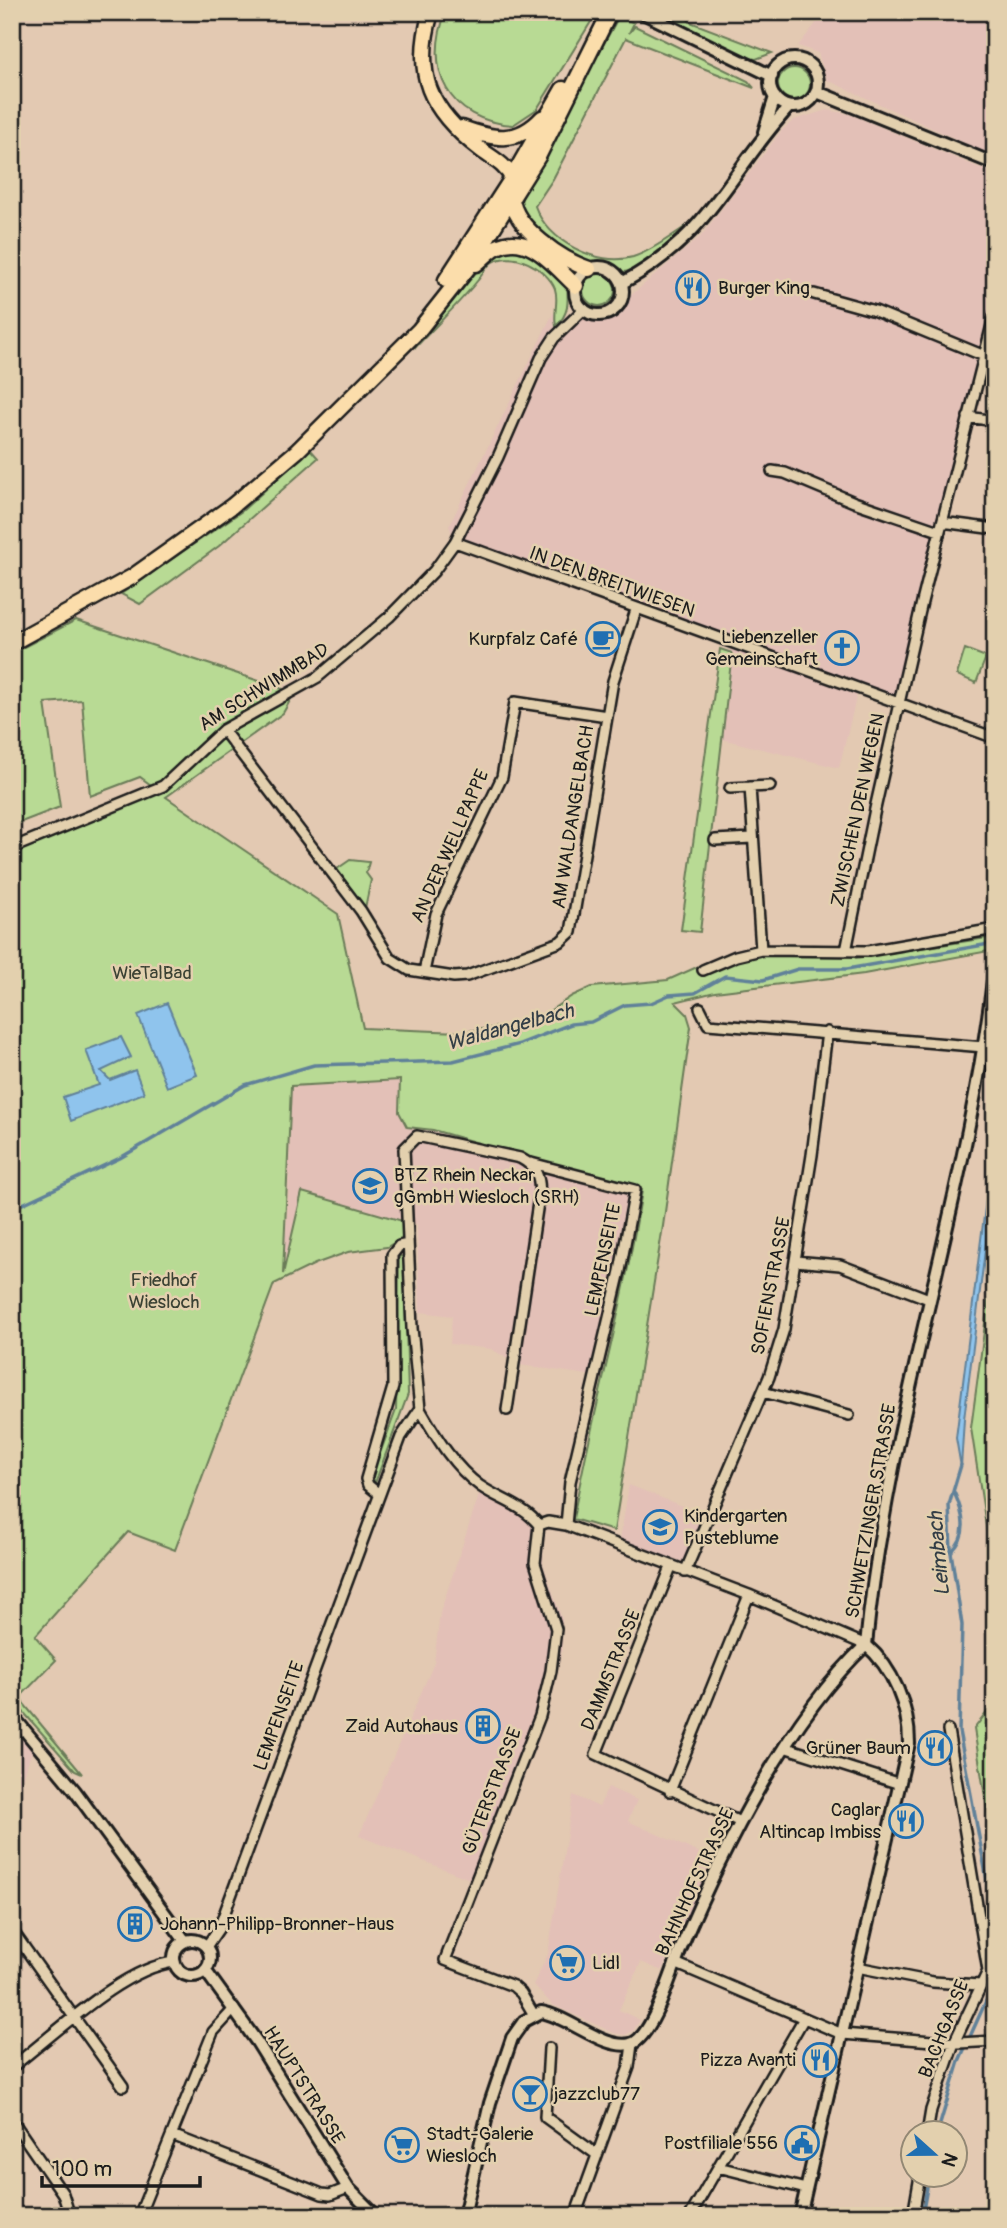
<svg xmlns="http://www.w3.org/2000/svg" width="1007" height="2228" font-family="Pangolin,sans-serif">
<rect width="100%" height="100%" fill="#e3c9b2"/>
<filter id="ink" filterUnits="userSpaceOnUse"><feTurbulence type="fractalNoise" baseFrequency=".0143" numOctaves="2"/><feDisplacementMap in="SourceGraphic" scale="14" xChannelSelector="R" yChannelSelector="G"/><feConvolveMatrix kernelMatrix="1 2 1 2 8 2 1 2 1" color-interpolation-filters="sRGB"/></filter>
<g filter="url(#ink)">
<!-- built -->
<path fill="#e3c0b7" d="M825 12H995V157L827 80 818 53 798 46Z
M827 110 849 114 995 174V330L969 393 904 702 857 694 839 768 722 739 731 644 455 542 449 526 553 313 602 321 615 316 629 297 701 236 782 130 794 120Z
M400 1079 399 1112 407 1127 433 1130 642 1190 629 1275 601 1377 520 1365 491 1349 450 1344 452 1316 420 1312 417 1224 302 1193 282 1281 288 1203 291 1086Z
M629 1485 704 1515 683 1562 620 1540Z
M481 1489 544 1527 543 1564 562 1619V1650L540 1736 480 1883 359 1836 434 1663 440 1613Z
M12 1722 33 1749 12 1805Z
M608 1787 637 1800 628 1821 713 1859 662 1971 641 1962 619 2010 640 2020 633 2031 625 2035 614 2033 553 2005 533 1985 548 1954 573 1795 599 1807Z"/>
<!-- green -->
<path fill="#b8da94" stroke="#6a7b58" stroke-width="2" d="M446 12H597L537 109 513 125C448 121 423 69 446 12Z
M652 12H682L690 22 772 53 756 59 741 57Z
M619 16 634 23 629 33 635 26 748 81 754 88 626 38 553 179 535 206C547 241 597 267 633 257 652 251 669 237 685 227 677 247 639 271 618 273 604 262 590 268 575 261 556 252 539 230 523 216L521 202 524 190Z
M778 84a16 16 0 1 1 32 0a16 16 0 1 1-32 0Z
M509 249 536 257 567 283C568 301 570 313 556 326 553 313 559 301 555 289 547 268 512 249 491 263 486 267 483 274 478 280 459 304 436 325 415 348L485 261Z
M583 290a16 16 0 1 1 32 0a16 16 0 1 1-32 0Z
M310 449 318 458 219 546 140 604 121 594 242 511Z
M76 620 286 690 292 697 283 713 166 797 338 914 363 1028 460 1032 514 1025 542 1016 572 996 592 987 668 980 697 967 761 950 846 951 856 958 987 938 990 941 989 951 864 974 715 992 675 1002 687 1014 691 1027 663 1226 614 1531 573 1519C593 1409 625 1301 642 1190L433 1130 407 1127 399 1112 400 1080 291 1086 283 1274 302 1192 406 1222 407 1235 387 1247 348 1252 315 1264 274 1284 175 1550 128 1532 35 1636 56 1660 19 1698 82 1774 75 1771 12 1699V844L151 785 140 777 90 796 82 700 45 703 60 807 16 824 12 653Z
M720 649 732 653 700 932 681 930Z
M965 649 986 657 976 683 957 675Z
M350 860 369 862 366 873 371 880 365 908 337 869Z
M995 1249V1584L971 1428Z
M399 1255 404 1258 408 1394 375 1483 372 1475 396 1410Z
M995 1702V1858L974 1729Z"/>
<!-- water -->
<path fill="#8fc4ed" stroke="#618199" stroke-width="2" d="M167 1003 197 1075 167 1087 138 1015Z
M121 1037 131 1057 101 1071 110 1080 135 1070 144 1093 71 1121 63 1097 99 1085 86 1050Z
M995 1091V1170L964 1419 961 1467 956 1438 989 1176Z"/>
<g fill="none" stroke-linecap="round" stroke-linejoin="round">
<!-- stream -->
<path stroke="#618199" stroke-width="3.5" d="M12 1209 120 1158 245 1085 314 1065 453 1061 520 1044 571 1024 591 1022 625 1005 651 1003 669 995 695 993 725 976 763 980 798 969H847L995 943
M961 1465 949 1505 951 1552 962 1625 959 1731 995 1922
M951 1552C969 1536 964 1514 954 1492
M937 2134 959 2061 995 1981
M922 2216 929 2176"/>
<!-- minor casing -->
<g stroke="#1c1c1c" stroke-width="14">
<path id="minor" d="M814 294 875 311 982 355
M968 417 995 421
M772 471 785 473 854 502 939 531
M942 522 995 529
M455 542 995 738
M223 730 361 911 390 958 409 970 454 977 467 976 560 942 571 932 613 681 636 610
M730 788 750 787
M715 840 752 838
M12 848 163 786 223 730 318 677 389 617 434 571 455 542 498 457 541 358 554 338 584 309
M761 950 750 787 770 786
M846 951 875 809 922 602 995 313
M703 970 736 956 761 950 868 951 995 929
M424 972 436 914 502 777 515 702 607 716
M700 1008 708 1024 984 1047
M531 1163 635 1190 620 1271 570 1482 566 1525
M795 1261 840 1265 929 1299
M763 1392 849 1415
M420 1409C437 1438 453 1466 480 1486 500 1500 523 1505 539 1525L548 1522 566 1525 749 1595 866 1645
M379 1494 368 1485 366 1479 393 1387 392 1255 399 1246 408 1244
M671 1567 596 1754 740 1822
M685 1572 769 1377 784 1329 812 1155 827 1032
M787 1748 900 1784
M670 1791 749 1595
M12 1930 123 2086
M206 1947 219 1928 401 1437 420 1409 412 1328 404 1149 417 1136 520 1158C537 1167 541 1178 539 1196L507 1410
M675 1963 842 2034 959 2043 995 2041
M857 1967 933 1982 980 1985
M534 2015 521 1993 513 1986 445 1960 540 1716 551 1671 556 1629 535 1563 539 1525
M549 2048 545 2117 596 2154
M12 2067C54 2035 123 1967 175 1962
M12 2120 63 2194 67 2207
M927 2134 931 2110 954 2043 988 1971 948 1730
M172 2135 322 2194 330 2195 348 2188
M718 2167 806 2189
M914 2210 920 2176
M139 2216 213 2032 234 2009
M575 2216 629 2067 632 2044
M690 2216 804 2018
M986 2216 995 2209"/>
</g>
<!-- tertiary casing -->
<g stroke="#1c1c1c" stroke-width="16">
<path id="tertiary" d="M641 12 772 76
M770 83a24 24 0 1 1 48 0a24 24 0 1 1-48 0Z
M817 92 995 164
M764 132 775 97
M575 291a24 24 0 1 1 48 0a24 24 0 1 1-48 0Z
M622 283C710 236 727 175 789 107
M866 1645C888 1415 969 1194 995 964
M12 1715 75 1791 185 1941
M174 1958a18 18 0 1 1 36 0a18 18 0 1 1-36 0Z
M205 1970 257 2042 348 2188 376 2216
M464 2216 490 2103 512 2038 524 2021 541 2012C568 2016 604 2050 630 2044 652 2040 673 1968 681 1948 722 1851 789 1717 866 1645
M800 2216 909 1743C909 1707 893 1668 866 1645"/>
</g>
<!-- primary casing -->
<g stroke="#1c1c1c" stroke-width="19">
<path id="primary" d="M431 12C413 74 429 110 480 149 493 159 505 164 512 178
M462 128C493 139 517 145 542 118
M512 198C514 228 562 260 589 269
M476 264C483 259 489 251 497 247 529 231 555 267 576 286
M446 280 512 178 563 89
M12 643 132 577 232 506 297 451 419 330 468 268 539 155 610 12"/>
</g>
<!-- minor -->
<use href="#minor" stroke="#e3d0ae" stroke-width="9"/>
<!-- tertiary -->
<use href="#tertiary" stroke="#e3d0ae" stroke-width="10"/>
<!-- primary -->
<use href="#primary" stroke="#fbddab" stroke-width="14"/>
</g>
</g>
<!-- icons -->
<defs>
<g id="restaurant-ring" transform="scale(1.75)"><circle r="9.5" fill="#e3d0ae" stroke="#1f6fb2" stroke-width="1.5"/><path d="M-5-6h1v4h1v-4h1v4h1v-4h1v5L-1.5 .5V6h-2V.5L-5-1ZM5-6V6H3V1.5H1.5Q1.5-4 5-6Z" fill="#1f6fb2"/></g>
<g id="cafe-ring" transform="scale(1.75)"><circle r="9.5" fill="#e3d0ae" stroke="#1f6fb2" stroke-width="1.5"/><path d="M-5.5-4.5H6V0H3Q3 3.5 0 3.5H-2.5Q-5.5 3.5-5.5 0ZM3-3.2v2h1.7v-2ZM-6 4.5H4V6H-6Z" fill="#1f6fb2"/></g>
<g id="church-ring" transform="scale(1.75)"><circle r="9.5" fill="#e3d0ae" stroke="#1f6fb2" stroke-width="1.5"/><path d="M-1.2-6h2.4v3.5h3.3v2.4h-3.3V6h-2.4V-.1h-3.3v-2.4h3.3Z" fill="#1f6fb2"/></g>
<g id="school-ring" transform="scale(1.75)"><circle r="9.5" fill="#e3d0ae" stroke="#1f6fb2" stroke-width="1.5"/><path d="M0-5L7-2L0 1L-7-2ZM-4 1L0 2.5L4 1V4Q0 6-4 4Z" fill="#1f6fb2"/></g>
<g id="building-ring" transform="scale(1.75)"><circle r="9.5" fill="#e3d0ae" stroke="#1f6fb2" stroke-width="1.5"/><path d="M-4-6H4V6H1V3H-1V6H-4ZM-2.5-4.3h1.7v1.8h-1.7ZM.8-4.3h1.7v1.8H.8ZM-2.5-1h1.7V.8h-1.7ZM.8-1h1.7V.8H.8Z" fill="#1f6fb2"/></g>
<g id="supermarket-ring" transform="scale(1.75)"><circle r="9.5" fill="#e3d0ae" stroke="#1f6fb2" stroke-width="1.5"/><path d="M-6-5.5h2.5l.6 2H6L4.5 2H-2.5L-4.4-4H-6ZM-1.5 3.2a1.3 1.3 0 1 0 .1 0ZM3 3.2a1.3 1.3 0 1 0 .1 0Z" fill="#1f6fb2"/></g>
<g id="bar-ring" transform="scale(1.75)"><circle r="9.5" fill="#e3d0ae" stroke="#1f6fb2" stroke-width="1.5"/><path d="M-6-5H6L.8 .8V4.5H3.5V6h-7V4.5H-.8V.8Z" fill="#1f6fb2"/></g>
<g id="civic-ring" transform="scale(1.75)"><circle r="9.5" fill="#e3d0ae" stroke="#1f6fb2" stroke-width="1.5"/><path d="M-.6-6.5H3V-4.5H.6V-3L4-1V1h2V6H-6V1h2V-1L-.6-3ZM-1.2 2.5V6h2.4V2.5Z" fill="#1f6fb2"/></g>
</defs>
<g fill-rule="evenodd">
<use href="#restaurant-ring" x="693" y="288"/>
<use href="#cafe-ring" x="603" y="639"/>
<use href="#church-ring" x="842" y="648"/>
<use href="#school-ring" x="370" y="1186"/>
<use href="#school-ring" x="660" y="1527"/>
<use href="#building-ring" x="483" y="1726"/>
<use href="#restaurant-ring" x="935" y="1748"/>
<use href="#restaurant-ring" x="906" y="1821"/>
<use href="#building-ring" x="135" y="1924"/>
<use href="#supermarket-ring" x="567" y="1963"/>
<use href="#restaurant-ring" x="820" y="2060"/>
<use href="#bar-ring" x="530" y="2094"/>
<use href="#civic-ring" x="802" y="2143"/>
<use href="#supermarket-ring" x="402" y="2145"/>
</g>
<g text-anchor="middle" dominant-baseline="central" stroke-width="5" stroke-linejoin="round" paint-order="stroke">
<!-- poi labels -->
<g font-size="19" fill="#1c1c1c" stroke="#e3d0ae" text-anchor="start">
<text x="718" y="288">Burger King</text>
<text x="818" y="637" text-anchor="end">Liebenzeller<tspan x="818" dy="22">Gemeinschaft</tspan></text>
<text x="578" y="639" text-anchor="end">Kurpfalz Café</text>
<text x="394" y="1175">BTZ Rhein Neckar<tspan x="394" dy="22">gGmbH Wiesloch (SRH)</tspan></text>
<text x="684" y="1516">Kindergarten<tspan x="684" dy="22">Pusteblume</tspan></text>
<text x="458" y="1726" text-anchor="end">Zaid Autohaus</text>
<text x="911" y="1748" text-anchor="end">Grüner Baum</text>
<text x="881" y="1810" text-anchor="end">Caglar<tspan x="881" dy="22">Altincap Imbiss</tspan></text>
<text x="160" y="1924">Johann-Philipp-Bronner-Haus</text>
<text x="592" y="1963">Lidl</text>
<text x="796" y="2060" text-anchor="end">Pizza Avanti</text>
<text x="554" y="2094">jazzclub77</text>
<text x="426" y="2134">Stadt-Galerie<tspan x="426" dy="22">Wiesloch</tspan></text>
<text x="778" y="2143" text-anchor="end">Postfiliale 556</text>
</g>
<!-- street labels -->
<g font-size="19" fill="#1c1c1c" stroke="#e3d0ae">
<text transform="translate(612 582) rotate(20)">IN DEN BREITWIESEN</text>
<text transform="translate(264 687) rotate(-32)">AM SCHWIMMBAD</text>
<text transform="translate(858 810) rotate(-78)">ZWISCHEN DEN WEGEN</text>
<text transform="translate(573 817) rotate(-81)">AM WALDANGELBACH</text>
<text transform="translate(450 846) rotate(-66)">AN DER WELLPAPPE</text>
<text transform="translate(603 1260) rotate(-78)">LEMPENSEITE</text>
<text transform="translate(771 1286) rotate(-79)">SOFIENSTRASSE</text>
<text transform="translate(871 1511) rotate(-80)">SCHWETZINGER STRASSE</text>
<text transform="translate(611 1670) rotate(-68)">DAMMSTRASSE</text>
<text transform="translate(279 1716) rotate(-70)">LEMPENSEITE</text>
<text transform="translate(492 1791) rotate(-69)">GÜTERSTRASSE</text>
<text transform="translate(695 1882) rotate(-65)">BAHNHOFSTRASSE</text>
<text transform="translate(944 2029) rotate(-68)">BACHGASSE</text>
<text transform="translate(304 2085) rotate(58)">HAUPTSTRASSE</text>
</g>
<!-- park labels -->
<g font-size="19" fill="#3b4234" stroke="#e3d0ae">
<text x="152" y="973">WieTalBad</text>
<text x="164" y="1280">Friedhof<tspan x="164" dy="22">Wiesloch</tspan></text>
</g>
<!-- water labels -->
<g font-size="21" font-style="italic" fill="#333e46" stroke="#e3d0ae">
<text transform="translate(510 1027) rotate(-15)">Waldangelbach</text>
<text transform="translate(939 1554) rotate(-95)">Leimbach</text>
</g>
</g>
<!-- margin -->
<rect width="1007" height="2228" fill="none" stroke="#e3d0ae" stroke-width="42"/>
<rect x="21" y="21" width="965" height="2186" fill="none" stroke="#1c1c1c" stroke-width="2.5" filter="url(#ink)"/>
<!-- north arrow -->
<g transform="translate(934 2154) rotate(111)"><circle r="33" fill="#e3d0ae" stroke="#938874" stroke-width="2"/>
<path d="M0-5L12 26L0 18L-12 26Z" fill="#1f6fb2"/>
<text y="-10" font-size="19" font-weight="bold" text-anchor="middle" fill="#1c1c1c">N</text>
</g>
<!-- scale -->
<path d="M42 2176v10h158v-10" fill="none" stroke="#1c1c1c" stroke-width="3.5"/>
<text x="52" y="2176" font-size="21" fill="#1c1c1c" stroke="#e3d0ae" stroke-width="5" paint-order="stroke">100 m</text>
</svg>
